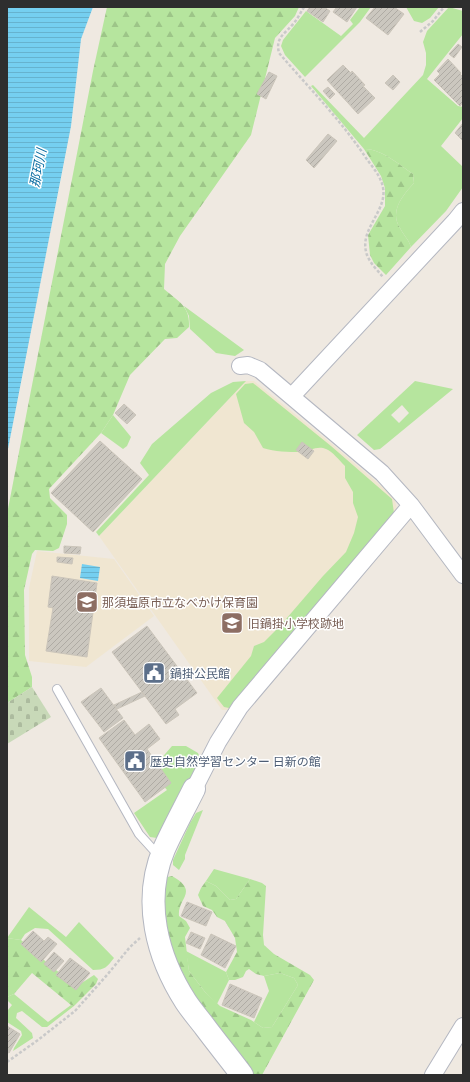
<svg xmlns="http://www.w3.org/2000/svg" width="470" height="1082" font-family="'IBM Plex Sans','Noto Sans JP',sans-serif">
<defs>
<pattern id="forest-firs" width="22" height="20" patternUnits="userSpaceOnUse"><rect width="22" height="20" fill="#b6e59e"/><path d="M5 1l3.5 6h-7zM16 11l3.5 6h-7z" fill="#9dc588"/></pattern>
<pattern id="cemetery-stones" width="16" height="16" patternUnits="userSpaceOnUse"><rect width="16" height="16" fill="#c8d9b8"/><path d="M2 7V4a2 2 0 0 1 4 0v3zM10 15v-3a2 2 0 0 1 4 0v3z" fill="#acbb9e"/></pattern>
<pattern id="water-rules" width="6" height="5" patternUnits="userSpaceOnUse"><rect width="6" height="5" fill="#75cff0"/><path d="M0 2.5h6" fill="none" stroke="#66b2ce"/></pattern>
<pattern id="building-hatch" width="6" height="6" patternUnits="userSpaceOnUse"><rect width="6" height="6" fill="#cbc7bf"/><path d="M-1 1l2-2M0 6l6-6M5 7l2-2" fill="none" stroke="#afaba4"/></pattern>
</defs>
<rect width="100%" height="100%" fill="#efe9e1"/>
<!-- education -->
<path fill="#f0e6d1" d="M246 381H254L332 444 394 497 398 513 230 710H222L99 536Z
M37 551 114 559 154 616 86 667 29 661V588Z"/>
<!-- grass -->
<path fill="#b6e59e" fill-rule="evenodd" d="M360 7H371L360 22 305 77 285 55 281 46 283 40 306 11 341 36 353 24 350 20Z
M406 7H439L430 18 422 23 414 21Z
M449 7 463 11V34L427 79 458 106 463 107V118L441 146 463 167V187L446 211 411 247C408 238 404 236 400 228 389 211 403 195 414 183L413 174C400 165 380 148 364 149L311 86 313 85 364 138 423 75 426 65V53L423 42 427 31Z
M184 306 244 350 235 356 216 353 190 329 189 316Z
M246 381 99 536 96 532 149 475 140 463 152 444 211 393 233 382Z
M415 381 453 389 380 449 374 450 357 435ZM402 405 409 413 399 423 391 415Z
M253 383 331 446 392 499 394 513 229 708 224 707 217 698 251 656 254 646 264 642 280 626 323 576 346 552 354 533 358 517 353 503V492L345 478V466C339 460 333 452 326 449 318 445 309 451 301 452 288 452 275 452 263 448L254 432 244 423 236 394 245 384Z
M113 415 131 437 127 446 123 449 101 433Z
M172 746H186L198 753 201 761 157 838 150 837 134 813 167 790C159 782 159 772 159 761Z
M203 810 185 855V859L179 870 173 865V860L190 823 196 813Z
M214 869 250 879 236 899 230 900 216 886 206 881Z
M29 907 66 937 79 922 114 958C107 967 105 970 93 970L48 929 35 928 25 934 21 940 7 938Z
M186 951 226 972 229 980 217 1004 205 992 189 971Z
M280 973 294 978 298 985 272 1027 263 1028 254 1022 269 991 264 976Z
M14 994 48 1022 71 1005 74 1006 47 1027H42L22 1011 17 1013 16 1018 32 1033 33 1038 13 1051 14 1048 22 1035 21 1031 7 1022 8 1010 12 1005 7 1000V997Z"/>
<!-- forest -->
<path fill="url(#forest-firs)" d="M107 7H299L295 16 275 38 251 135 180 236 165 264 164 289C179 302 190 306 189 327L177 338 165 339 130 375 113 415 101 433 49 489 50 498 67 515V524L59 548 53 551 35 550 32 554 24 590 25 655 32 677V687L7 703V514L93 71Z
M364 149C380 148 400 165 413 174L414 183C403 195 389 211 400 228 404 236 408 238 411 247L386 275 374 263 370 255 368 235 385 206V188L381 176Z
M172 876C200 892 177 898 179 916L186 921 190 928 185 937 189 971 205 992 220 1006 251 1020 263 1028 272 1027 298 985 294 978 280 973 264 976 256 974 249 969 246 971 243 977 235 980H229L226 972 237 952 235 938 225 921 217 917 212 910 203 906 198 895 201 888 206 881 216 886 230 900 236 899 250 879 262 883 266 886 263 935 264 945 274 954 310 975 314 980 262 1075H246L188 997 160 911 164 878Z
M7 938 21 940 52 967 77 986 94 975 98 979 96 984 74 1006 71 1005 32 973 14 994 7 997Z"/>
<!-- cemetery -->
<path fill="url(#cemetery-stones)" d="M32 687 51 717 7 744V703Z"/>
<!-- water -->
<path fill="url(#water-rules)" d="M7 7H93L81 39 71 126 7 454Z
M82 564 100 567 98 581 80 578Z"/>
<!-- building -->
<path fill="url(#building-hatch)" stroke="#cbc5ba" d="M310 7H324L330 11 323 22 307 11Z
M335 7H357L347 22 333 12 336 8Z
M375 7H394L404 14 388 35 366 18Z
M458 44 462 47 454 58 449 54Z
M448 59 461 73 460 74 463 77V102L460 106 434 80 440 74 437 71Z
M343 65 351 73 352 71 365 85 363 86 375 98 358 114 327 80Z
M269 72 277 76 266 99 257 94Z
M393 75 400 82 393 90 385 83Z
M328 87 335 94 330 99 323 91Z
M463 123V141L455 133Z
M328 134 337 141 314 168 306 160Z
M124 404 136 415 127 424 115 413Z
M100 441 142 479 93 532 51 493Z
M302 442 314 451 308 459 296 450Z
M64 546 81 547 80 554 64 553Z
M57 557 73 558 72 564 57 562Z
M52 576 97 583 87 657 46 651 53 608 48 607Z
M147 626 197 693 175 709 179 715 166 724 112 652Z
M101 688 123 718 104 732 81 702Z
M142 692 145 696 117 709 114 705Z
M124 720 135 735 149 724 160 739 147 749 171 783 145 802 99 738Z
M187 902 212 912 206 926 181 916Z
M33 931 44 941 48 937 57 944 41 962 21 944Z
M191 932 205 938 200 949 186 943Z
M211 934 236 946 225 968 201 955Z
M54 952 64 961 54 972 44 964Z
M70 958 90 973 76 990 56 975Z
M230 984 262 998 254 1018 222 1005Z
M7 1026 20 1034 9 1053 7 1052Z"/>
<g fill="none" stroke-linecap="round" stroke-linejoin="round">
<!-- lane casing -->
<g stroke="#b4b7c1" stroke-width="10">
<path id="lane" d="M57 689 139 834 159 856"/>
</g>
<!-- street casing -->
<g stroke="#b4b7c1" stroke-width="18">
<path id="street" d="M240 366 248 365 260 370 382 473 411 505 463 575
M292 396 455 221 463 211
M194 789 218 742 240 707 411 505
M433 1075 463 1026"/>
</g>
<!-- secondary casing -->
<g stroke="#b4b7c1" stroke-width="24">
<path id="secondary" d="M194 789C184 809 173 829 164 849 142 901 157 957 186 1002 192 1011 199 1019 205 1027 217 1043 230 1059 242 1075"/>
</g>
<!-- path -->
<path stroke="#c9c9c9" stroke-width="2.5" stroke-dasharray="3 2" stroke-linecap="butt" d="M304 7C301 12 298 18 294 23 285 34 275 37 279 53 308 87 341 120 366 158 371 165 378 173 381 181 393 209 357 227 367 255 370 263 378 271 383 277
M420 32 433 21 444 7
M7 1062 38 1040 75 1011 107 975 130 947 140 938"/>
<!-- lane -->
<use href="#lane" stroke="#fff" stroke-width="8"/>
<!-- street -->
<use href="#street" stroke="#fff" stroke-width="16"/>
<!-- secondary -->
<use href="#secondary" stroke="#fff" stroke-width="22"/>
</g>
<!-- icons -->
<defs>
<g id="school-square" transform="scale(1.15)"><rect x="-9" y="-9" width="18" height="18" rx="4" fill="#8d6e63" stroke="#fff"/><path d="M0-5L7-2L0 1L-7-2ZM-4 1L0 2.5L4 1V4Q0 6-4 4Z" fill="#fff"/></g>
<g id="civic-square" transform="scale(1.15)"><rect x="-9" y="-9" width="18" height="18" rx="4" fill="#5c6f8a" stroke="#fff"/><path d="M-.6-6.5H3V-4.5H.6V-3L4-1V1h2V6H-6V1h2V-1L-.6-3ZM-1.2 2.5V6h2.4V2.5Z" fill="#fff"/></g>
</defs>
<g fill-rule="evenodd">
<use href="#school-square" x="87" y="602"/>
<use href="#school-square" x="232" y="623"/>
<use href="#civic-square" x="154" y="673"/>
<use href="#civic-square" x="135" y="761"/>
</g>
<g text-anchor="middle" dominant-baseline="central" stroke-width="3" stroke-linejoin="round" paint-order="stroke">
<!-- education labels -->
<g font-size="12" fill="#785e54" stroke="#fff" text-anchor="start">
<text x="102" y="602">那須塩原市立なべかけ保育園</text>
<text x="248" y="623">旧鍋掛小学校跡地</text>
</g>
<!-- service labels -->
<g font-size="12" fill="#4e5e75" stroke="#fff" text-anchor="start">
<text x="170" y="673">鍋掛公民館</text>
<text x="150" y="761">歴史自然学習センター 日新の館</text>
</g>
<!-- water labels -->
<g font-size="13" font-style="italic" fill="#0d6fa3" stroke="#fff">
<text transform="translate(38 168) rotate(-79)">那珂川</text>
</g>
</g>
<!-- border -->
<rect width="470" height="1082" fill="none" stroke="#2e2e2e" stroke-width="16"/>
</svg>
